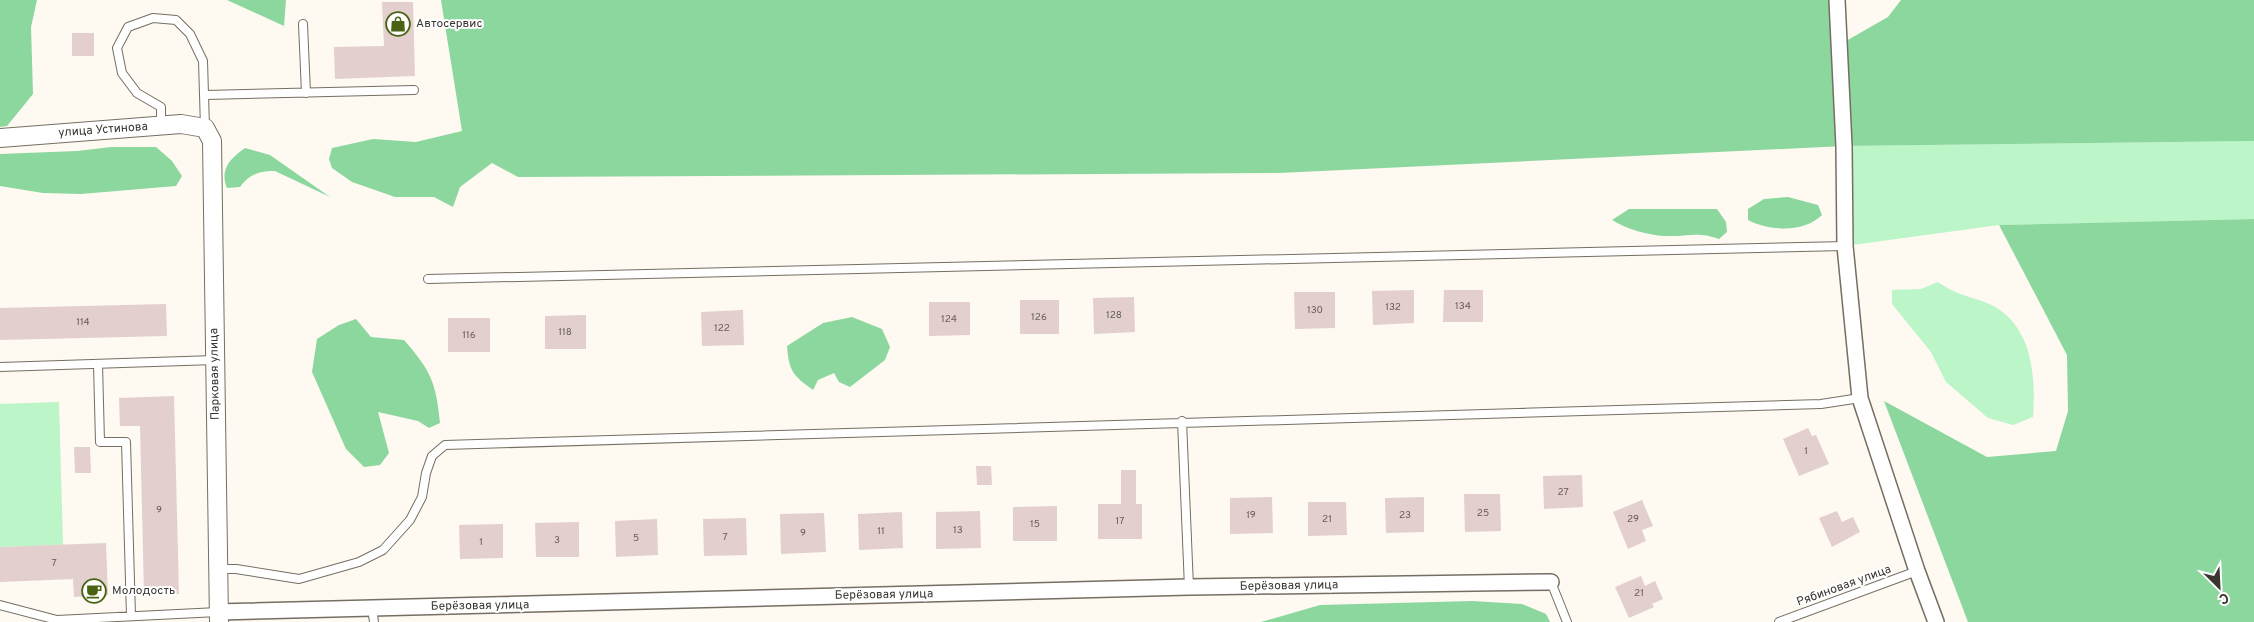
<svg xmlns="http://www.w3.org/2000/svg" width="2254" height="622" font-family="Overpass,sans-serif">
<rect width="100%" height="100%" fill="#fef9f1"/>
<!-- green -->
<path fill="#bbf5c8" d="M2254 141V219L1999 225 1845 246 1844 146Z
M1938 282C1958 296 1967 295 1987 303 2032 322 2036 374 2033 417L2013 425 1988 418 1946 382 1931 352 1892 304V290L1921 289Z
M59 402 63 545 0 547V404Z"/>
<!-- forest -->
<path fill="#8bd79e" d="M0 0H37L31 27 33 94 7 126 0 127Z
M227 0H286L284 26Z
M441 0H1837L1839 45 1888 17 1901 0H2254V141L1844 146 1279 173 518 177 492 163 460 187 453 207 434 197H395L352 182 332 168 329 159 332 148 373 139 416 142 462 131Z
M111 147H156L172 161 182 176 176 186 81 194 43 193 0 186V154L77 151Z
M245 148 270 155 330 197 275 171C260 170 248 175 240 187L227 188C219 169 231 158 245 148Z
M1788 197 1818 205 1822 215C1804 233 1769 231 1748 220V209L1764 199Z
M1629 209H1717L1726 222 1727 232 1719 239C1697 231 1687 237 1665 236 1646 235 1627 229 1612 220Z
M2254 219V622H1968L1884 401 1987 457 2056 451 2068 411 2067 355 1999 225Z
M852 317 882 329 890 347 885 360 850 387 839 382 834 373 818 380 813 390C792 375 789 370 787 346L823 323Z
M356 319 371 337 404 340C431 371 436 382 440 423L429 428 418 421 378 412 389 453 380 465 364 467 346 449 312 372 317 339 339 325Z
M1472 601 1522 604 1546 614 1550 622H1261L1320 605Z"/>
<!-- building -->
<path fill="#e3d0ce" d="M382 2H413L415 76 335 79 334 47 384 46Z
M72 33H94V56H72Z
M1414 290V323L1373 325 1372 291Z
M1444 290H1483V322H1443Z
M1294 292H1335V328L1295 329Z
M1134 297 1135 332 1094 334 1093 298Z
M1020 300H1059V334H1020Z
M929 302H970V335L929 336Z
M166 304 167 336 0 340V308Z
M743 310 744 345 702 346 701 312Z
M586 315V349H545V316Z
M448 318H490V352H448Z
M174 396 179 594H144L140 426H120L119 398Z
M1808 428 1812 436 1816 435 1829 464 1799 476 1783 439Z
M74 447H90L91 473H75Z
M976 466H991L992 485H977Z
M1121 470H1136V504H1142V539H1098V504H1121Z
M1582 475 1583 507 1544 509 1543 476Z
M1464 494H1500L1501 531 1465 532Z
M1272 497 1273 533 1230 534V498Z
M1424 497V532L1386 533 1385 498Z
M1642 500 1653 526 1642 530 1646 541 1628 549 1613 512Z
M1308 502H1346L1347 535 1308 536Z
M1057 506V541H1013V507Z
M980 511 981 548 936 549V512Z
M1837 511 1842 522 1853 517 1860 532 1832 547 1819 518Z
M902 512 903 548 859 550 858 514Z
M824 513 826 552 781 554 780 514Z
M746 518 747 555 704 556 703 519Z
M657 519 658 555 616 557 615 521Z
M579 522V557H536L535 523Z
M503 524V558L460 559 459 525Z
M106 543 108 595 74 597 73 579 0 582V547Z
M1641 576 1645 586 1655 581 1663 599 1652 604 1654 607 1629 618 1615 587Z"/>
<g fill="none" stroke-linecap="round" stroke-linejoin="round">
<!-- service casing -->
<g stroke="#766e62" stroke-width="10">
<path id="service" d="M303 24 306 93
M206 95 414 90
M161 125V107L137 93 122 73 117 48 128 27 153 18 176 20 190 34 203 61 205 128
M428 279 1845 246
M98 364 100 442H126L131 616
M0 367 215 360
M1182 421 1189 587
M218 569H236L299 579 359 562 383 550 410 520 422 497 426 473 432 456 445 445 1821 404 1860 398
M1551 582 1567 622
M0 605 57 620 218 612
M372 608 374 622
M1779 622 1917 571"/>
</g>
<!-- minor casing -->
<g stroke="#766e62" stroke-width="18">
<path id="minor" d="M1837 0 1844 146 1845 246 1860 398 1917 571 1936 622
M218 612 1189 587 1551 582"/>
</g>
<!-- tertiary casing -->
<g stroke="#766e62" stroke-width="20">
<path id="tertiary" d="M0 138 181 124 205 128 212 141 219 622"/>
</g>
<!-- service -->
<use href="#service" stroke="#fff" stroke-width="8"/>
<!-- minor -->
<use href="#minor" stroke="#fff" stroke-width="15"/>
<!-- tertiary -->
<use href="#tertiary" stroke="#fff" stroke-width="18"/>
</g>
<!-- icons -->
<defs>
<g id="shop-ring" transform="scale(1.25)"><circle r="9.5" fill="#fff" stroke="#496313" stroke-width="1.5"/><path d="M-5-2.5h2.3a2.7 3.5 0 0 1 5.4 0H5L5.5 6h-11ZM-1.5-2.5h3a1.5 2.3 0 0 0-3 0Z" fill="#496313"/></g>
<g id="cafe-ring" transform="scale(1.25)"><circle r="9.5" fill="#fff" stroke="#496313" stroke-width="1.5"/><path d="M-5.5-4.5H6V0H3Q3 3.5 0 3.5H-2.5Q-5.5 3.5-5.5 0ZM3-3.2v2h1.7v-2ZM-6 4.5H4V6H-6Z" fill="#496313"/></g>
</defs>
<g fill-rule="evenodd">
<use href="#shop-ring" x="398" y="24"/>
<use href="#cafe-ring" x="94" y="591"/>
</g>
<g text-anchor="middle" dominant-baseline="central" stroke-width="4" stroke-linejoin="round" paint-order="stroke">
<!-- number labels -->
<g font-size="10" fill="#645c58">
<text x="1463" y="306">134</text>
<text x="1393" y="307">132</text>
<text x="1315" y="310">130</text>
<text x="1114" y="315">128</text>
<text x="1039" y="317">126</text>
<text x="949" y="319">124</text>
<text x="83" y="322">114</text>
<text x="722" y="328">122</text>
<text x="565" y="332">118</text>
<text x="469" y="335">116</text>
<text x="1806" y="451">1</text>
<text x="1563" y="492">27</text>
<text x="159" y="510">9</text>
<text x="1483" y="513">25</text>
<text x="1251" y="515">19</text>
<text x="1405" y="515">23</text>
<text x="1327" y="519">21</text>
<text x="1633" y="519">29</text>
<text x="1120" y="521">17</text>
<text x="1035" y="524">15</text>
<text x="958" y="530">13</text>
<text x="881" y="531">11</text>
<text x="803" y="533">9</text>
<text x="725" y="537">7</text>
<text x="636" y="538">5</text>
<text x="557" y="540">3</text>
<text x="481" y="542">1</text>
<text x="54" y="563">7</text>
<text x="1639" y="593">21</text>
</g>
<!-- poi labels -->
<g font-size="12" fill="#393630" stroke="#fff" text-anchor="start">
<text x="416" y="24">Автосервис</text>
<text x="112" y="591">Молодость</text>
</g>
<!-- street labels -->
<g font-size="12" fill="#393630" stroke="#fff">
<text transform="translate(103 130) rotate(-4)">улица Устинова</text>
<text transform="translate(215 374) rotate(-91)">Парковая улица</text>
<text transform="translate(1289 586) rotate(-1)">Берёзовая улица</text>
<text transform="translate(1844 586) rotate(-20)">Рябиновая улица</text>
<text transform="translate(884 595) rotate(-1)">Берёзовая улица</text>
<text transform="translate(480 606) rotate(-1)">Берёзовая улица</text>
</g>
</g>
<!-- north arrow -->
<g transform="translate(2219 587) rotate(156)" stroke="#ffffff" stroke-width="4" paint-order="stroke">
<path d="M0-4L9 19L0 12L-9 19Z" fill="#393630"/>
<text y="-8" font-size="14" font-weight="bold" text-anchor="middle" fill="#393630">С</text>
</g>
</svg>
